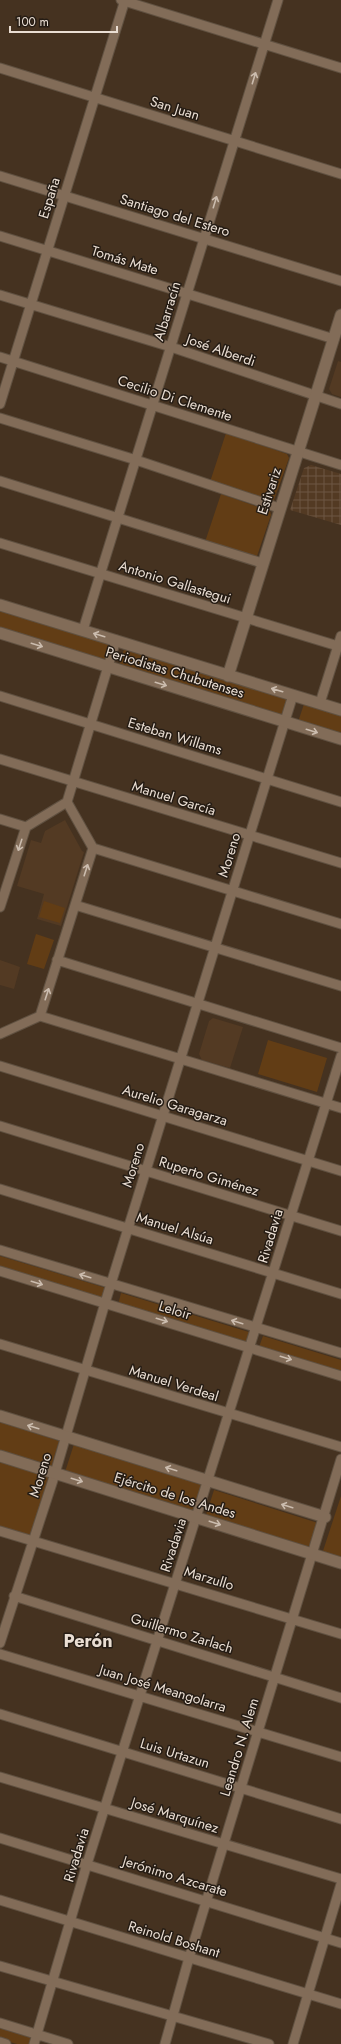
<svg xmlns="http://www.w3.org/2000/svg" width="341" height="2044" font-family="Jost,sans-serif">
<defs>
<pattern id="industrial-grid" width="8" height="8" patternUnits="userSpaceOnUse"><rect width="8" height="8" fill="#533a23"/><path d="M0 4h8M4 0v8" fill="none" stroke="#6c5642"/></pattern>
</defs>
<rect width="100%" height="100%" fill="#453220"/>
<!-- built -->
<path fill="#533a23" d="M338 361 341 362V397L332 394 329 389Z
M65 820 82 851 84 852 61 926 37 919 44 894 17 886 31 840 41 843 45 831Z
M0 960 20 967 14 989 0 985Z
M213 1018 243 1027 230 1068 202 1060 199 1054 209 1021Z"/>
<!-- industrial -->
<path fill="url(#industrial-grid)" d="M311 465 341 474V525L290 510 304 468Z"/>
<!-- green -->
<path fill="#623d15" d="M226 433 287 454 289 458 274 500 270 501 210 482Z
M221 494 270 511 271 515 257 556 254 557 205 542Z
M0 610 112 644 107 662 0 630Z
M124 649 287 699 282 717 119 667Z
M304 704 341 716V735L298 722Z
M44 901 65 908 60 923 39 917Z
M36 934 54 940 44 969 27 964Z
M268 1040 327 1058 317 1092 258 1074Z
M0 1256 106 1288 103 1300 0 1268Z
M121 1293 252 1333 248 1345 118 1305Z
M263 1336 341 1360V1373L259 1347Z
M0 1422 59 1441 51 1468 0 1452Z
M74 1444 202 1485 193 1513 65 1472Z
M0 1459 50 1475 31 1536 0 1526Z
M214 1490 321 1524 312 1552 205 1518Z
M341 1496V1560L322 1554Z
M0 2028 32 2038 31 2044H17L0 2039Z"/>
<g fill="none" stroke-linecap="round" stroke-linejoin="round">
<!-- minor casing -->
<g stroke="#605141" stroke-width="11">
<path id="minor" d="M121 0 341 68
M0 68 341 174
M0 176 341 281
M0 236 334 339
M0 295 171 347 341 404
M0 357 341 465
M0 404 125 0
M0 418 136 460 279 508
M0 481 262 563
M0 543 341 647
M83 630 278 0
M0 696 341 802
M320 703 341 636
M0 759 341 863
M67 802 116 640
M0 819 26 827
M93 848 341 924
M75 905 341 986
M0 907 26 827 67 802
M57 960 341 1048
M40 1016 341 1108
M0 1034 40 1016 93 848 67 802
M0 1066 341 1171
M0 1126 341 1231
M0 1189 341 1294
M0 1250 341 1353
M0 1271 341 1376
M0 1344 341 1447
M0 1531 341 1634
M14 1596 341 1698
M0 1643 53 1480 105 1303 293 695
M0 1654 341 1757
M0 1714 341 1819
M0 1777 341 1879
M0 1838 341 1943
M0 1900 341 2004
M0 1966 269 2044
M0 2023 68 2044
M0 2042 6 2044
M34 2044 87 1864 341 1056
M165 2044 189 1958 341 1459
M293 2044 341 1884"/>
</g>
<!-- tertiary casing -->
<g stroke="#605141" stroke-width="13">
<path id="tertiary" d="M0 605 341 710
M0 633 341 739
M228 676 341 315
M0 1416 325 1517
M0 1456 341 1563"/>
</g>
<!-- minor -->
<use href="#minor" stroke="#826c58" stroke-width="9"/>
<!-- tertiary -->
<use href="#tertiary" stroke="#826c58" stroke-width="11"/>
</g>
<!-- one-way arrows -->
<defs><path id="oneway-shaft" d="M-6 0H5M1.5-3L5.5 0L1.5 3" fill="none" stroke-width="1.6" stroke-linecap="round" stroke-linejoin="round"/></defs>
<g stroke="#cbbcae">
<use href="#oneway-shaft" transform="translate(254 78) rotate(-73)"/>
<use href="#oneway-shaft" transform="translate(215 202) rotate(-73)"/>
<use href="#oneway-shaft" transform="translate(99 635) rotate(-163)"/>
<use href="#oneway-shaft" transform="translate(37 645) rotate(17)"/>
<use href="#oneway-shaft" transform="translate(161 684) rotate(17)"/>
<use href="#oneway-shaft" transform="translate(277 690) rotate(-164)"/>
<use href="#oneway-shaft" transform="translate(312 731) rotate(17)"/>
<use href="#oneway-shaft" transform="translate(20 845) rotate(108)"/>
<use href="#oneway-shaft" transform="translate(86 870) rotate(-72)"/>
<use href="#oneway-shaft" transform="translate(47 994) rotate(-72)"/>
<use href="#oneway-shaft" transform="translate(85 1276) rotate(-163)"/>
<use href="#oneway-shaft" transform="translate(37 1283) rotate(17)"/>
<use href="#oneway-shaft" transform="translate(162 1320) rotate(17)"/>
<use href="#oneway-shaft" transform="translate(237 1322) rotate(-163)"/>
<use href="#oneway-shaft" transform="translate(286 1358) rotate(17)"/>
<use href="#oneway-shaft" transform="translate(33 1427) rotate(-163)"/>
<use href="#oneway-shaft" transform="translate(171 1469) rotate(-163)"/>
<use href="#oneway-shaft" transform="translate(77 1480) rotate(17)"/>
<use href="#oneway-shaft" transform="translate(287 1506) rotate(-163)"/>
<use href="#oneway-shaft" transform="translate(215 1523) rotate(18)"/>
</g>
<g text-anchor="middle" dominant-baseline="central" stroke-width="3" stroke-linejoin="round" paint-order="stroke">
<!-- street labels -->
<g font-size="14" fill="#eaded3" stroke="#251c14">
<text transform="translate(175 108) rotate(17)">San Juan</text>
<text transform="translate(49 198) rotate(-73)">España</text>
<text transform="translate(175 215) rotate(17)">Santiago del Estero</text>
<text transform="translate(125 260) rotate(17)">Tomás Mate</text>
<text transform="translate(167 311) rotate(-73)">Albarracín</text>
<text transform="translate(221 350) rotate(19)">José Alberdi</text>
<text transform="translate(175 398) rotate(18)">Cecilio Di Clemente</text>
<text transform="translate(269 491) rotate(-72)">Estivariz</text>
<text transform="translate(175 582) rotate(17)">Antonio Gallastegui</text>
<text transform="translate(175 672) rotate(17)">Periodistas Chubutenses</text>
<text transform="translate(175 736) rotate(17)">Esteban Willams</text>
<text transform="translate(174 798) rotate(17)">Manuel García</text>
<text transform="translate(229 855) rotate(-73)">Moreno</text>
<text transform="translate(175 1105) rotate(17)">Aurelio Garagarza</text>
<text transform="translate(133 1165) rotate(-73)">Moreno</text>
<text transform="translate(209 1176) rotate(17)">Ruperto Giménez</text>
<text transform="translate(175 1228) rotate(17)">Manuel Alsúa</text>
<text transform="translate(270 1236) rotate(-73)">Rivadavia</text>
<text transform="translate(175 1310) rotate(17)">Leloir</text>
<text transform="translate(174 1383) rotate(17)">Manuel Verdeal</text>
<text transform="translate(40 1475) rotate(-73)">Moreno</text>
<text transform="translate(175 1495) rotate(17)">Ejército de los Andes</text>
<text transform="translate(173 1545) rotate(-72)">Rivadavia</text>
<text transform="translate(209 1578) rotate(17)">Marzullo</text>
<text transform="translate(182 1633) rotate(17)">Guillermo Zarlach</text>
<text transform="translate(163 1688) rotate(17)">Juan José Meangolarra</text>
<text transform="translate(239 1747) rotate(-73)">Leandro N. Alem</text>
<text transform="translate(175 1753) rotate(17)">Luis Urtazun</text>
<text transform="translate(175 1815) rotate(17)">José Marquínez</text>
<text transform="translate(76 1855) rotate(-73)">Rivadavia</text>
<text transform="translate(175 1876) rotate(17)">Jerónimo Azcarate</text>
<text transform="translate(174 1939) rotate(17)">Reinold Boshant</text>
</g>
<!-- district labels -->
<g font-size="18" font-weight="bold" fill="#eaded3" stroke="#251c14">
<text x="88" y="1641">Perón</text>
</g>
</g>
<!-- scale -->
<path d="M10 26v6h107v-6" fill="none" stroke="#eaded3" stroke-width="2"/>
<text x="16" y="26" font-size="12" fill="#eaded3" stroke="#251c14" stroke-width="3" paint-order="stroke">100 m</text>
</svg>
